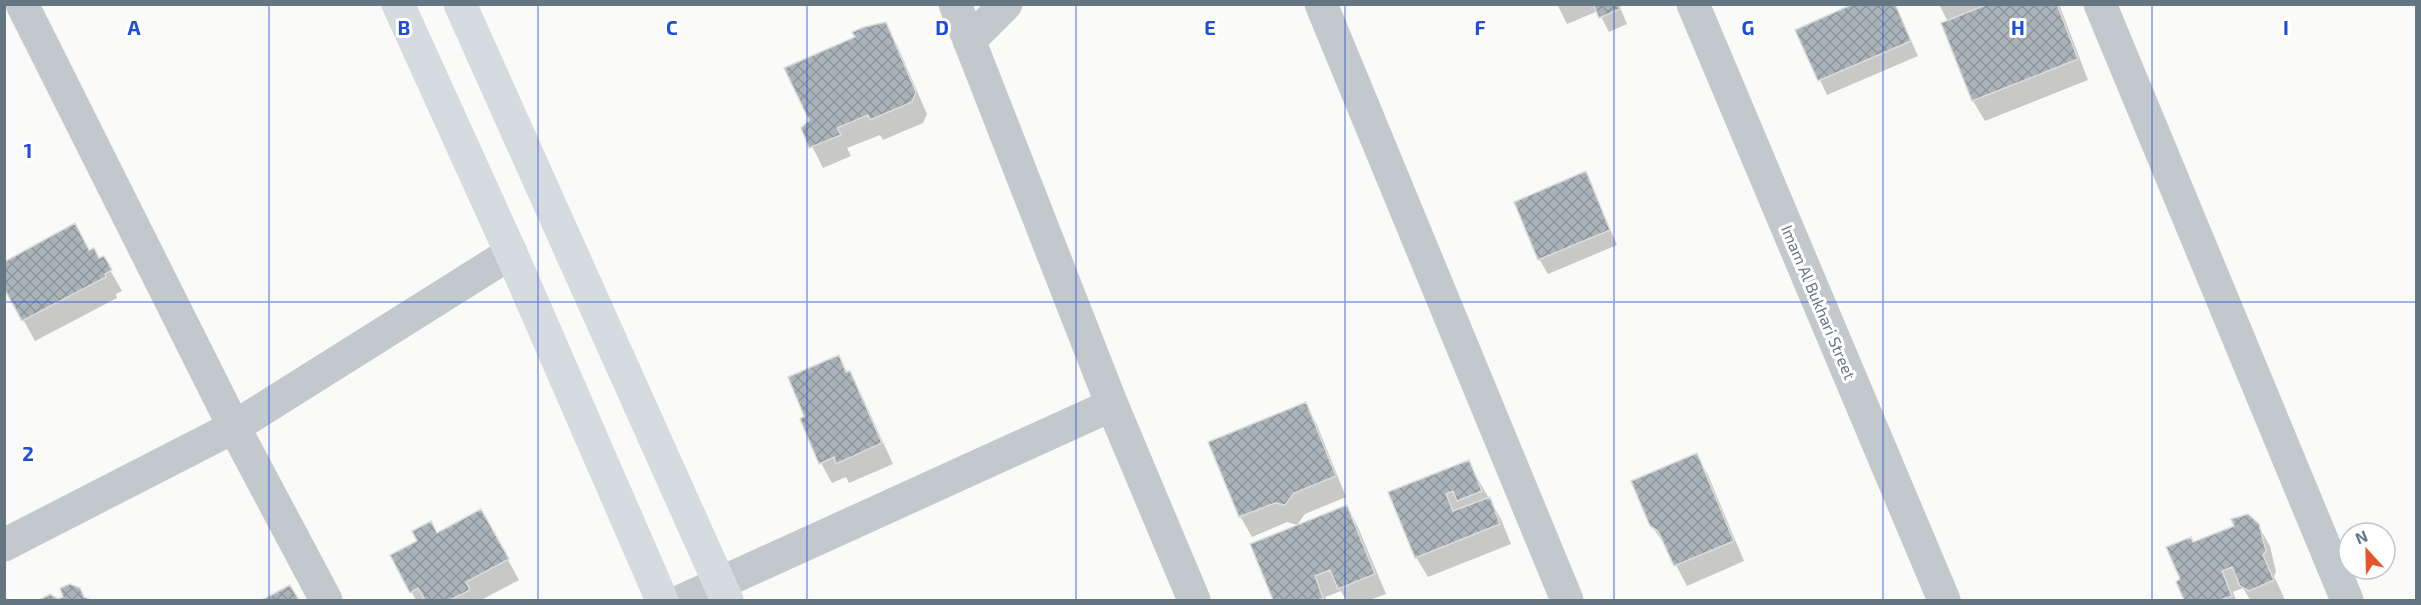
<svg xmlns="http://www.w3.org/2000/svg" width="2421" height="605" font-family="'Exo 2',sans-serif">
<defs>
<pattern id="building-cross-hatch" width="8" height="8" patternUnits="userSpaceOnUse" patternTransform="scale(1.5)"><rect width="8" height="8" fill="#aab3b9"/><path d="M0 0l8 8M0 8l8-8" fill="none" stroke="#8e969c"/></pattern>
</defs>
<rect width="100%" height="100%" fill="#fafaf8"/>
<!-- shadow -->
<path fill="#0003" d="M1557 4H1625L1620 7 1627 24 1609 32 1598 11 1567 24Z
M1895 4 1918 56 1827 95 1797 30Z
M1939 4H2059L2088 80 1985 121 1973 101 1943 24 1948 22Z
M885 24 897 45 927 114 923 123 883 140 880 135 847 148 851 156 823 168 803 128 810 121 857 38Z
M1585 173 1617 245 1548 274 1539 259Z
M89 252 99 260 103 258 122 291 116 294 117 298 35 341 4 285Z
M838 357 861 394 893 464 849 483 846 477 832 483 821 463Z
M1305 404 1317 425 1346 497 1305 514 1297 525 1287 522 1252 537 1240 516Z
M1696 455 1708 475 1744 561 1687 586 1667 548 1651 525Z
M1468 462 1501 519 1511 544 1428 577 1416 557 1390 493Z
M1347 507 1358 527 1386 594 1370 600H1346L1341 591 1325 597 1327 600H1275L1252 545Z
M2258 525 2270 546 2276 572 2274 576 2285 600H2250L2243 588 2233 592 2236 600H2186L2178 582 2182 580 2193 544Z
M492 531 519 580 481 600H416L392 556 437 534Z"/>
<!-- building -->
<path fill="url(#building-cross-hatch)" stroke="#dcdcda" stroke-width="1.5" d="M1593 4H1618L1620 9 1599 18Z
M1853 4H1895L1911 41 1818 81 1795 30Z
M1988 4H2057L2078 59 1972 101 1941 23Z
M886 22 916 92 912 102 870 120 868 115 837 128 841 135 809 148 801 128 809 120 784 68 855 37 852 32 864 27Z
M1586 171 1610 230 1538 260 1514 202Z
M75 223 89 250 94 248 99 258 104 256 112 270 105 274 106 277 22 321 4 288V262Z
M839 355 846 372 850 371 882 443 836 464 834 457 819 464 800 419 804 416 788 377Z
M1306 402 1336 476 1294 493 1285 505 1275 503 1239 517 1208 442Z
M1697 453 1734 541 1674 566 1658 531 1650 526 1631 481Z
M1469 460 1482 491 1457 501 1453 491 1446 494 1453 511 1490 497 1500 524 1415 558 1388 492Z
M1347 505 1375 574 1338 589 1330 570 1315 576 1323 598 1317 600H1273L1250 544Z
M481 509 509 559 466 582 470 590 450 600H425L418 588 410 593 390 555 417 541 412 531 431 521 437 533Z
M2248 514 2259 524 2266 551 2263 555 2274 580 2249 591 2240 586 2232 567 2222 571 2232 596 2220 600H2184L2176 582 2180 579 2166 547 2191 537 2193 542 2234 526 2231 519Z
M70 584 80 588 84 597 91 600H39L50 594 58 599 63 597 60 588Z
M290 585 299 600H262Z"/>
<g fill="none" stroke-linecap="round" stroke-linejoin="round">
<!-- street -->
<path stroke="#c3c8cc" stroke-width="33" d="M22 4 234 427 326 600
M955 4 1112 405 1194 600
M1321 4 1567 600
M1693 4 1944 600
M2100 4 2347 600
M969 41 1006 4
M4 545 234 427 511 253
M683 600 1112 405"/>
<!-- secondary -->
<path stroke="#d6dbdf" stroke-width="33" d="M398 4 511 253 662 600
M460 4 727 600"/>
</g>
<!-- grid -->
<path fill="none" stroke="#1d4ed8" stroke-width="1.5" stroke-opacity="0.55" d="M269 4V600M538 4V600M807 4V600M1076 4V600M1345 4V600M1614 4V600M1883 4V600M2152 4V600M4 302H2416"/>
<g text-anchor="middle" dominant-baseline="central" stroke-width="6" stroke-linejoin="round" paint-order="stroke">
<!-- street labels -->
<g font-size="16" fill="#657683" stroke="#fff">
<text transform="translate(1819 302) rotate(67)">Imam Al Bukhari Street</text>
</g>
</g>
<g font-size="20" text-anchor="middle" font-weight="bold" fill="#1d4ed8" stroke="#fff" stroke-width="6" stroke-linejoin="round" paint-order="stroke">
<text x="134" y="35">A</text>
<text x="404" y="35">B</text>
<text x="672" y="35">C</text>
<text x="942" y="35">D</text>
<text x="1210" y="35">E</text>
<text x="1480" y="35">F</text>
<text x="1748" y="35">G</text>
<text x="2018" y="35">H</text>
<text x="2286" y="35">I</text>
<text x="28" y="158">1</text>
<text x="28" y="461">2</text>
</g>
<!-- border -->
<rect width="2421" height="605" fill="none" stroke="#657683" stroke-width="12"/>
<!-- north arrow -->
<g transform="translate(2367 551) rotate(338)"><circle r="28" fill="#ffffff" stroke="#c1c8cd" stroke-width="1.5"/>
<path d="M0-4.5L10 22L0 15L-10 22Z" fill="#e4572e"/>
<text y="-9" font-size="16" font-weight="bold" text-anchor="middle" fill="#657683">N</text>
</g>
</svg>
